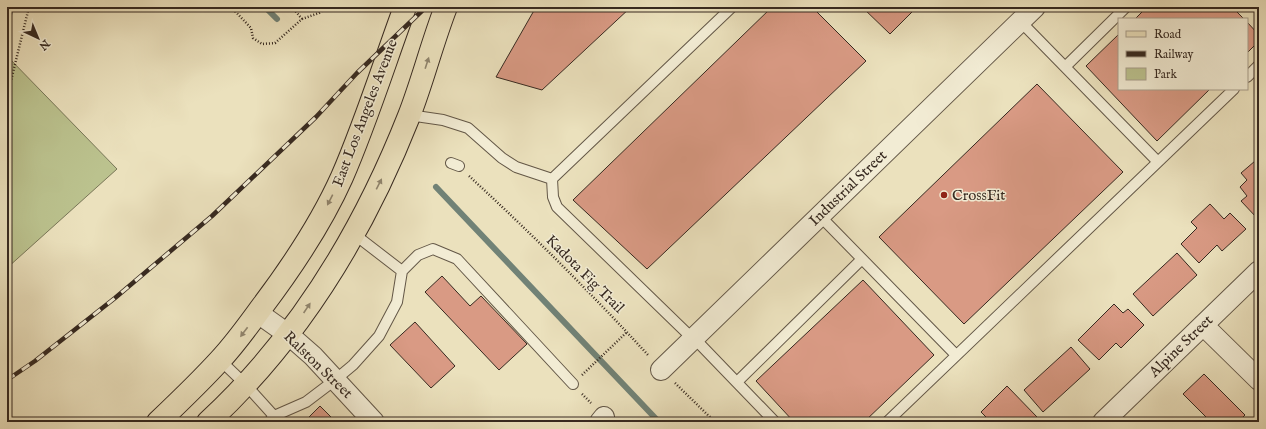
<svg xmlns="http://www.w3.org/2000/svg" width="1266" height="429" font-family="'IM FELL English',serif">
<rect width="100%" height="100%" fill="#ebe1bd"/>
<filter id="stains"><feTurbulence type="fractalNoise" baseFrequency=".005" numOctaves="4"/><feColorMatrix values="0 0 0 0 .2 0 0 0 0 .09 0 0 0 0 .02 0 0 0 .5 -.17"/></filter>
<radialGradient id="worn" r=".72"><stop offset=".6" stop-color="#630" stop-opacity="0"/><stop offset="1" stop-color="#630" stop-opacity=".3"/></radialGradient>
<!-- green -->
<path fill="#bbc28e" stroke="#787657" d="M7 56 117 169 7 268Z"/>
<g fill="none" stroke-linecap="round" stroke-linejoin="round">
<!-- stream -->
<path stroke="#718276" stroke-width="6" d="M265 7 277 19
M7 23 11 7
M436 187 659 422"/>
</g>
<!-- building -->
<path fill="#d99a84" stroke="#362920" d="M536 7H631L542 90 496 77Z
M772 7H812L866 61 647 269 573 200Z
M862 7H917L890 34Z
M1147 7H1232L1244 19H1135Z
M1247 22 1259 35V41L1247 53Z
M1119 34V89H1210L1157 141 1086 66Z
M1037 84 1123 172 964 324 879 237Z
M1255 161 1259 165V216L1257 218 1241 201 1247 196 1240 187 1247 180 1241 173Z
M1210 204 1224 219 1230 213 1246 229 1222 251 1217 245 1199 263 1181 244 1197 228 1191 222Z
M1177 253 1197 275 1153 316 1133 294Z
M442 276 470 306 481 296 527 344 499 370 425 292Z
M863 280 934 355 864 422H794L756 381Z
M1114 304 1123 313 1128 309 1144 325 1121 348 1116 343 1099 360 1078 340Z
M415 322 455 366 431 388 390 345Z
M1071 347 1090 369 1043 412 1024 390Z
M1204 374 1245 415 1238 422H1211L1183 394Z
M1007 386 1037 417 1032 422H991L981 412Z
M320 406 336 422H310L307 419Z"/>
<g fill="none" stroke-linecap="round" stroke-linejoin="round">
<!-- service casing -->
<g stroke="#635747" stroke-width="12">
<path id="service" d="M1020 21 1158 162
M1065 67 1126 7
M1247 77 1259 65
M409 115 443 120 468 128 502 158 516 167 552 179
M451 163 459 166
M820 216 956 355
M402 271 418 255 433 249 457 259 573 384
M694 338 775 422
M693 339 557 207 553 197 552 179 732 7
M220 360 246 385 274 416
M737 382 862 259
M269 422 274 416 306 402 335 380 353 365 379 336 397 302 402 271 354 234
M887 422 1234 89"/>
</g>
<!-- minor casing -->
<g stroke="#635747" stroke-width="22">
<path id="minor" d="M258 313 289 335 313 356 374 422
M1203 325 1259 380
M661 370 1035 7
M600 422 604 417
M1103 422 1259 271"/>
</g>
<!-- primary casing -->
<g stroke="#362920" stroke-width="24">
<path id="primary" d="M158 422C179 402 200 382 220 360 235 344 248 326 261 308 292 267 321 224 342 177 366 122 384 64 405 7
M208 422C299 338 364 230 409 116 423 80 432 43 446 7"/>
</g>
<!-- path -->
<path stroke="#362920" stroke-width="2.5" stroke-dasharray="1 2" stroke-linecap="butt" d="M231 7 251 28 253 38 262 44 275 43 302 19 292 7
M302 19 319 13 327 7
M7 97 29 7
M469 176C531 233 591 293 648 355
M582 375 627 332
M675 383 715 422
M582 394 591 403"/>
<!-- service -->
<use href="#service" stroke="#f2ecd4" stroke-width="10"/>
<!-- minor -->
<use href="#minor" stroke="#f2ecd4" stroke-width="20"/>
<!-- primary -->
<use href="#primary" stroke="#ebe1bd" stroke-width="22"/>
<!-- rail casing -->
<g stroke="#362920" stroke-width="4.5">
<path id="rail" d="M7 380 35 361 115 298 212 216 316 117 357 73 426 7"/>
</g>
<!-- rail -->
<use href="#rail" stroke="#f2ecd4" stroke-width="3" stroke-dasharray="9" stroke-linecap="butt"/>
</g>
<!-- one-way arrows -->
<defs><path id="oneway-solid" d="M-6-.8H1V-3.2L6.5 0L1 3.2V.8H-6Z"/></defs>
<g fill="#90856e">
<use href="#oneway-solid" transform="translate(427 63) rotate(-72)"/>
<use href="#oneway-solid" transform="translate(379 184) rotate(-63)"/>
<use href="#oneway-solid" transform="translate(330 200) rotate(117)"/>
<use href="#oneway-solid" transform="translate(307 308) rotate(-56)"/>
<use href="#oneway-solid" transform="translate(244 332) rotate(127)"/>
</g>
<!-- markers -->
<circle fill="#8f2418" stroke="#f2ecd4" stroke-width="1.5" cx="944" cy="195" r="4"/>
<g text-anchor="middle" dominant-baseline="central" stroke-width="3" stroke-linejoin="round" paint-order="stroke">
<!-- street labels -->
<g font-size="15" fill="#362920" stroke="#f2ecd4">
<text transform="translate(365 113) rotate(-69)">East Los Angeles Avenue</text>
<text transform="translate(848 188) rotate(-44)">Industrial Street</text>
<text transform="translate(585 274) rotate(45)">Kadota Fig Trail</text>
<text transform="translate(1181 346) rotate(-44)">Alpine Street</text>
<text transform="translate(318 365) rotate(44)">Ralston Street</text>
</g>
<!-- poi labels -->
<g font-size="15" fill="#362920" stroke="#f2ecd4" text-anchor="start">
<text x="952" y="195">CrossFit</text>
</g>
</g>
<!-- margin -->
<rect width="1266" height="429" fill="none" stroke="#ebe1bd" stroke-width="24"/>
<rect x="8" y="8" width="1250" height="413" fill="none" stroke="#362920" stroke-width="2"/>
<rect x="12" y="12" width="1242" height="405" fill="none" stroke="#362920"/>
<!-- legend -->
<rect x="1118" y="18" width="130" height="72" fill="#f2ecd4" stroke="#a79e8c"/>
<rect x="1126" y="31" width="20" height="6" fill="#ebe1bd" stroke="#a79e8c"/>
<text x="1154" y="38" font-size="12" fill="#362920">Road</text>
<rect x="1126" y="51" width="20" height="6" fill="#362920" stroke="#a79e8c"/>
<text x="1154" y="58" font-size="12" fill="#362920">Railway</text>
<rect x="1126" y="68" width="20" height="12" fill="#bbc28e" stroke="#a79e8c"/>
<text x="1154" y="78" font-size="12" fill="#362920">Park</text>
<!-- north arrow -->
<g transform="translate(38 38) rotate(136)" stroke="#f2ecd4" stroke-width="3" paint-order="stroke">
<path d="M0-3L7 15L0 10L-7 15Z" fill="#362920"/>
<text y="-6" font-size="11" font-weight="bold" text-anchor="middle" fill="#362920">N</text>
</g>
<rect width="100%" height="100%" filter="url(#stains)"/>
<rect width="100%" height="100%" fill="url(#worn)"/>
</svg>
